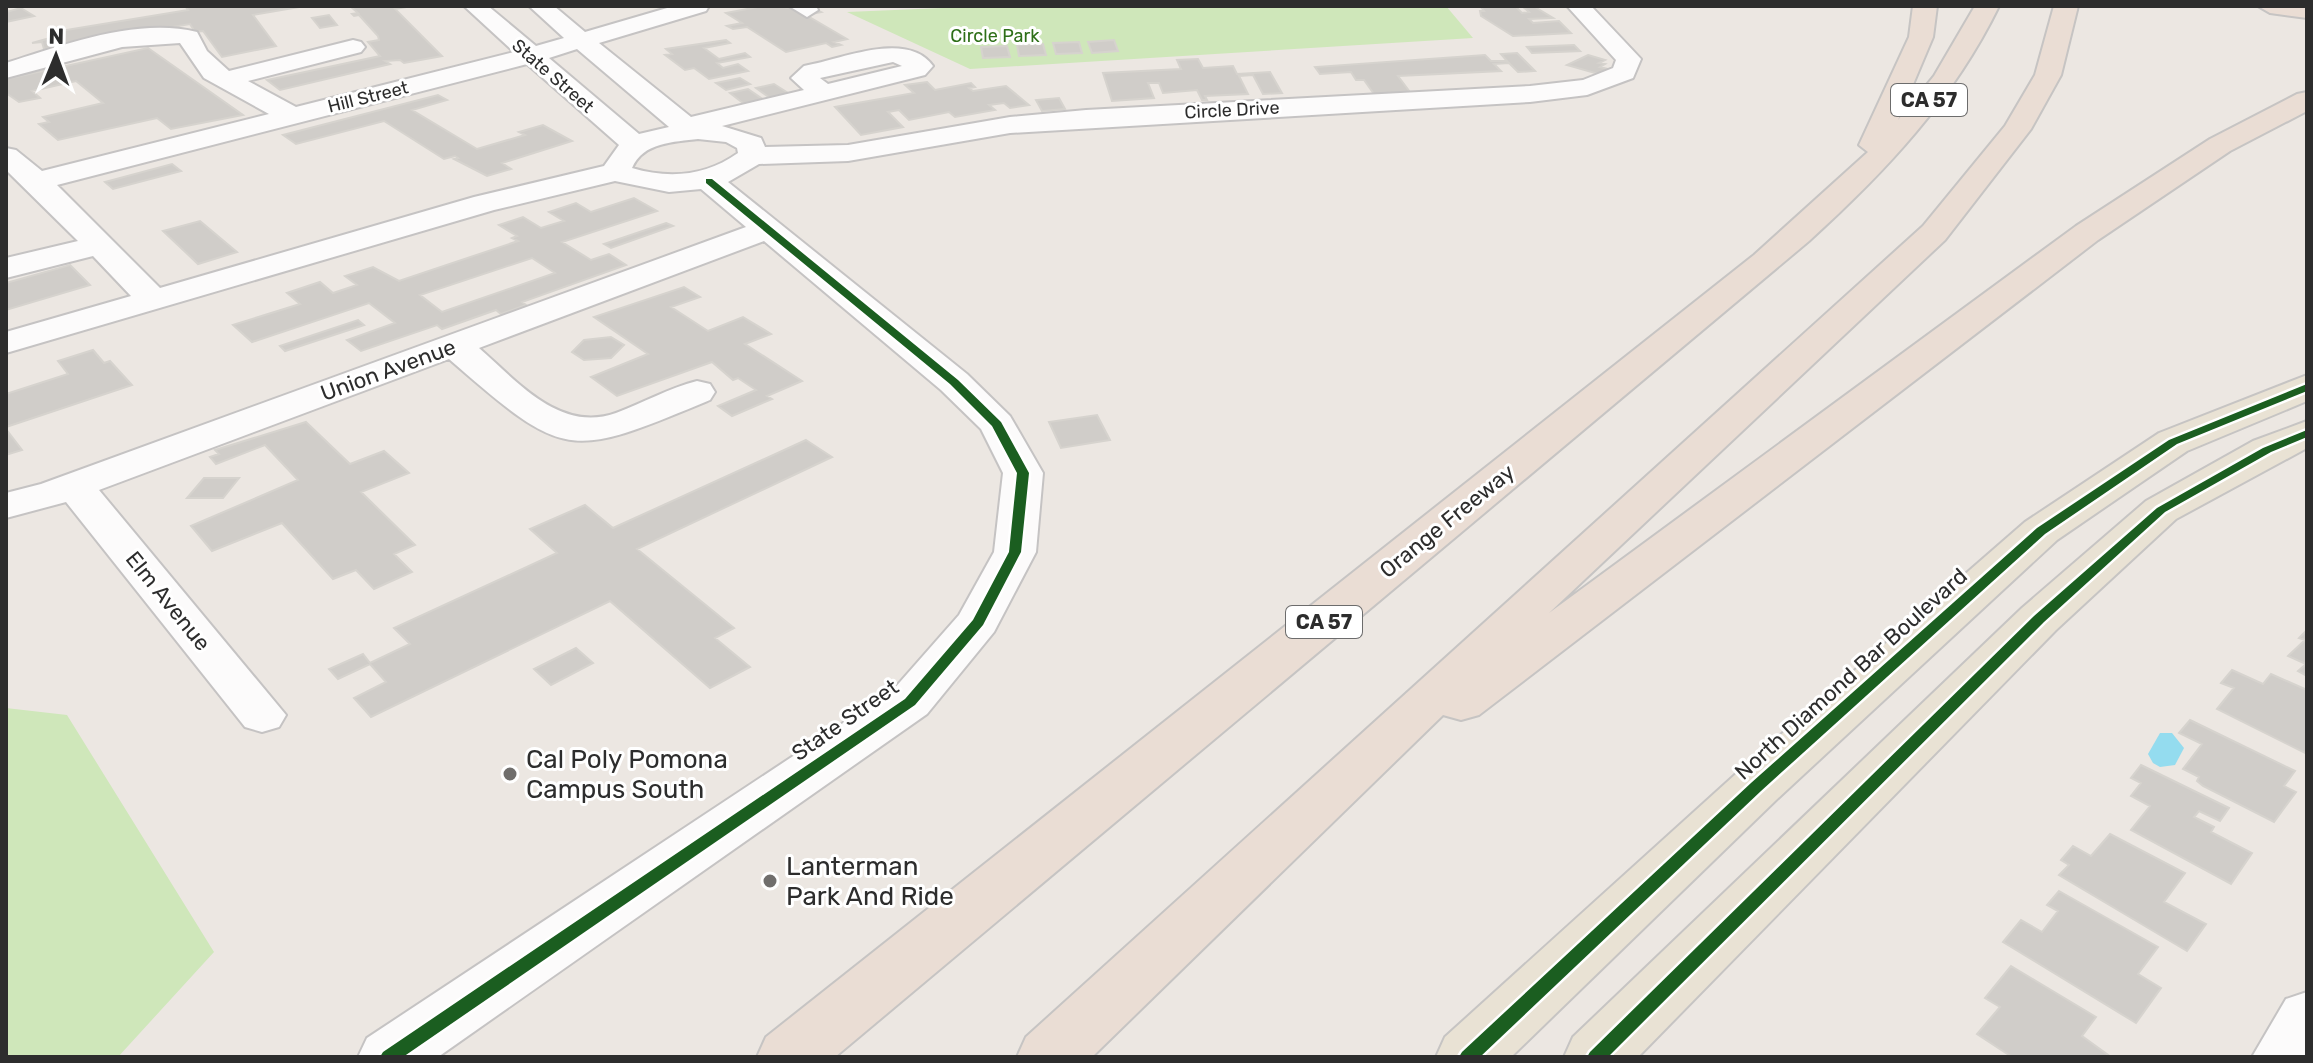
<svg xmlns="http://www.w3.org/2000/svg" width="2313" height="1063" font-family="Rubik,sans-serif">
<rect width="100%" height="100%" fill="#ece7e2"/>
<!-- green -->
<path fill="#cfe7ba" d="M990 6H1446L1473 38 970 69 847 12Z
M6 708 67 715 214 952 118 1057H6Z"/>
<!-- water -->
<path fill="#94dcef" d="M2160 733H2172L2184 748 2175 765 2160 767 2153 763 2148 754Z"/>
<!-- building -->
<path fill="#d0cdc9" stroke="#d6d3ce" stroke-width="2" fill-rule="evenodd" d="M185 6H305L253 15 276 46 222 57 203 31 195 32 190 24 44 49 42 42 32 43 50 38 48 33 188 10Z
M350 6H349H412L395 9 442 56 404 63 400 60 385 61 390 64 280 90 267 80 380 56 368 42 379 40 378 36 359 15 354 16 352 14 358 13Z
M763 6 817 10 821 12 806 15 847 39 834 42 841 45 832 47 826 43 786 52 747 27 733 29 727 26 742 23 726 13Z
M1480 6H1515L1522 13 1529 12 1522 6H1539L1535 7 1553 18 1529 19 1533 23 1559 21 1571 33 1513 36 1481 16 1480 11H1484Z
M21 8 34 16 6 22V12Z
M329 15 337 25 320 28 312 18Z
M726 40 730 43 704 48 719 59 745 53 750 57 717 63 723 68 738 64 748 71 709 79 694 68 685 70 665 55 672 54 666 49Z
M1114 40 1118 51 1092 53 1088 42Z
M1079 42 1082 53 1056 54 1053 43Z
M1043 44 1046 55 1019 56 1017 45Z
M1574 45 1580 51 1532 53 1527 47Z
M1007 46 1010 57 983 58 981 47Z
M148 48 243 115 171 129 157 118 58 140 39 124 49 122 43 117 103 103 76 81 32 91 40 98 19 102 6 93V79Z
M1517 53 1535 71 1518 72 1509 63 1494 64 1501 71 1398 76 1410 92 1374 94 1364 80H1356L1351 72 1320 74 1315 67 1485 55 1491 61H1507L1501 54Z
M1588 55 1605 60 1599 63 1605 64 1600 67 1612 70 1602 75 1567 65Z
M1198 59 1203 68 1233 66 1237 74 1270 72 1282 93 1263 94 1253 75 1239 76 1248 94 1205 96 1207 100H1202L1197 90 1163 93 1159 83H1148L1154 98 1112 101 1103 73 1181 69 1177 60Z
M740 78 750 84 726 90 716 83Z
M927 82 935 90 971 83 975 87 969 88 973 91 1006 86 1029 105 1010 108 1004 103 989 105 995 110 955 117 949 112 909 120 899 110 888 112 903 127 861 135 835 107 914 93 905 85Z
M774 84 793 96 774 101 756 88Z
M748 89 767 102 748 107 730 93Z
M438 95 447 100 412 110 477 149 525 135 519 132 543 125 572 141 502 163 511 169 487 176 454 159 458 158 455 156 444 159 384 121 296 144 283 135Z
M1059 98 1065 109 1042 111 1036 100Z
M172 164 181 171 113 189 105 182Z
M634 198 657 211 562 242 591 260 609 254 626 265 522 302 526 305 501 314 496 310 442 329 437 325 361 351 347 340 395 323 369 303 252 342 233 325 300 304 287 293 320 282 333 293 357 285 345 276 373 267 399 281 518 241 512 238 517 236 499 225 523 217 541 228 564 221 549 212 576 203 591 212ZM532 258 555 273 442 312 420 295Z
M200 221 237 252 198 264 163 231Z
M666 223 673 226 611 248 604 244Z
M70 265 90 285 6 310V283Z
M684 287 700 297 671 307 708 331 743 317 771 334 745 344 802 381 767 396 772 399 732 416 718 406 756 390 738 378 733 380 712 362 617 396 591 377 648 354 594 317Z
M358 320 364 325 285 351 280 346Z
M611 337 624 345 611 358 584 360 572 352 584 340Z
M93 350 104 363 110 361 132 385 6 427V394L68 374 58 361Z
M1097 415 1110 440 1061 448 1049 422Z
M306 422 350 464 384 451 409 473 361 492 415 545 394 554 412 572 374 589 356 570 333 579 282 523 212 551 191 526 298 480 265 445 216 464 210 457 219 454 215 450Z
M6 429 22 450 6 455Z
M806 440 832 457 637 549 734 628 715 638 750 667 710 688 610 601 371 717 354 698 386 682 370 664 338 679 329 669 363 654 370 663 410 644 394 628 557 553 530 529 585 505 613 528Z
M204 478H239L223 498H187Z
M2307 630V676L2298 671 2306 664 2288 656 2305 640 2299 638Z
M576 648 593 663 551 685 534 669Z
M2232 670 2263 684 2271 674 2307 690V754L2217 709 2234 688 2221 683Z
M2190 720 2295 771 2284 786 2296 792 2274 822 2203 786 2197 781 2199 777 2183 769 2202 744 2179 733Z
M2141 765 2229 808 2220 821 2199 811 2194 817 2214 827 2211 832 2252 853 2231 884 2131 830 2150 806 2131 796 2141 783 2131 778Z
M2110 834 2185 873 2164 902 2206 924 2187 951 2059 875 2069 865 2061 860 2073 846 2091 856Z
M2059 891 2158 947 2138 974 2161 988 2136 1023 2003 942 2021 920 2042 932 2058 911 2047 905Z
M2011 966 2096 1017 2082 1036 2111 1057H2012L1977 1034 2000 1007 1985 998Z"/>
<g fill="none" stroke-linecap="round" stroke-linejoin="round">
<!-- minor casing -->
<g stroke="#c5c3c3" stroke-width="4">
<path id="minor" d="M464 6H488L536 46 564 38 529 6H554L585 32 674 6H709L706 11 599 43 691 117 804 90 791 78 804 66 813 64C846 57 909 31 933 66L925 75 722 126 761 138 765 147 848 145 1010 117 1086 110 1530 86 1583 80 1613 68 1616 60 1567 6H1591L1641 59 1633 78 1587 95 1530 102 1010 133 848 161 759 164 728 182 967 374 1010 416 1043 473 1036 552 994 632 927 714 438 1057H358L367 1038 893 690 959 615 994 552 1003 473 981 429 941 390 764 241 479 348C518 382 560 433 616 413 643 403 669 388 697 381L710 384 715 392 710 400C568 459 566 461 449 359L99 490 286 715 279 727 262 732 245 727 66 502 6 518V493L41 484 746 227 701 189 669 192 615 181 494 210 6 353V332L131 296 93 256 6 278V258L78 241 6 170V148L16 150 42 171 269 114 204 78 180 43 122 47 6 78V63C63 45 137 17 197 32L207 51 229 71 353 40 361 42 365 47 361 52 248 81 296 107 514 52ZM577 49 669 127 639 134 549 58ZM893 62 902 66 828 84 820 78ZM527 64 619 145 604 166 474 197 160 288 57 185ZM698 139 726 142 737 148 738 153C706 176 669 179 632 168 643 142 674 142 698 139Z
M789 6H816L818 10 807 17Z
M2307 992V1057H2252L2286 999Z"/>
</g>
<!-- major casing -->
<g stroke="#c6c4c3" stroke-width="4">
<path id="major" d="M2307 375V401L2187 451 2057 540 1775 801 1511 1057H1436L1445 1037 1737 773 2025 522 2159 433Z
M2307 421V448L2176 519 2056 630 1638 1057H1564L1573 1037 2022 608 2146 501 2253 441Z"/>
</g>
<!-- highway casing -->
<g stroke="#c6c4c3" stroke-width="4">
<path id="highway" d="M1913 6H1937L1933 37 1898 120 1934 76 1975 6H1999C1953 100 1886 171 1809 241L835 1057H757L766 1037 1754 255 1868 152 1859 145 1909 37Z
M2054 6H2078L2061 75 2031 129 1945 240 1549 613 2076 226 2210 139 2297 94 2307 92V111L2230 151 2098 240 1479 715 1461 720 1443 715 1092 1057H1017L1026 1037 1923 226 2005 126 2035 75Z
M2258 6H2307V18L2270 13Z"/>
</g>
<!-- minor -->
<use href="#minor" fill="#fcfbfb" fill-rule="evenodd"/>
<!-- major -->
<use href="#major" fill="#e9e2d4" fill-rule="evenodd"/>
<!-- highway -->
<use href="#highway" fill="#eaddd4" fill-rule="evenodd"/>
<!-- cycleway casing -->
<g stroke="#fff" stroke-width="5">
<path id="cycleway" d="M706 179H712L958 380 1001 422 1029 473 1021 552 983 625 915 705 403 1057H380L383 1052 905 699 973 620 1009 552 1017 473 992 426 950 384 706 183Z
M2307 384V391L2177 444 2045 534 1761 791 1480 1057H1459L1462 1052 1751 783 2037 528 2169 440Z
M2307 430V437L2271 452 2165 512 2044 622 1608 1057H1587L1590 1052 2034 616 2157 508 2263 448Z"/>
</g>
<!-- cycleway -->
<use href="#cycleway" fill="#1b5e20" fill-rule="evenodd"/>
</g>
<!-- markers -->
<g fill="#706e6c" stroke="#fff" stroke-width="3">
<circle cx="510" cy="774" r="8"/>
<circle cx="770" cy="881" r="8"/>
</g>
<g text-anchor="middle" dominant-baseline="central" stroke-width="6" stroke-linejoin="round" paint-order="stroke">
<!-- far-park labels -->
<g font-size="18" fill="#2e6f18" stroke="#fff">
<text x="995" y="36">Circle Park</text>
</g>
<!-- far-street labels -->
<g font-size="18" fill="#2d2d2d" stroke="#fff">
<text transform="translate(553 76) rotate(41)">State Street</text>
<text transform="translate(368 97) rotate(-14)">Hill Street</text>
<text transform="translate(1232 110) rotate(-3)">Circle Drive</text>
</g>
<!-- shield labels -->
<g fill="#fff" stroke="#6c6c6c" stroke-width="2">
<rect x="1891" y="84" width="76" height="32" rx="6"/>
<rect x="1286" y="606" width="76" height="32" rx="6"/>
</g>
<g font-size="20" font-weight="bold" fill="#2d2d2d">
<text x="1929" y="100">CA 57</text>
<text x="1324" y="622">CA 57</text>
</g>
<!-- street labels -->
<g font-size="22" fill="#2d2d2d" stroke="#fff">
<text transform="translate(388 370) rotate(-20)">Union Avenue</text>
<text transform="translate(1447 521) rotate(-39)">Orange Freeway</text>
<text transform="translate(168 601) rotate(51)">Elm Avenue</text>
<text transform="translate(1851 674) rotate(-42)">North Diamond Bar Boulevard</text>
<text transform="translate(845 720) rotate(-35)">State Street</text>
</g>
<!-- near-poi labels -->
<g font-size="26" fill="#2d2d2d" stroke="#fff" text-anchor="start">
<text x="526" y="759">Cal Poly Pomona<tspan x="526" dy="30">Campus South</tspan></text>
<text x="786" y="866">Lanterman<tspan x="786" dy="30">Park And Ride</tspan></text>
</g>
</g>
<!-- border -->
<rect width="2313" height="1063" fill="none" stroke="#2d2d2d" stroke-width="16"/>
<!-- north arrow -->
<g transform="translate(56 56) rotate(1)" stroke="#ffffff" stroke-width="6" paint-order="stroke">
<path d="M0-6L14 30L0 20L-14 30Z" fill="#2d2d2d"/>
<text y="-12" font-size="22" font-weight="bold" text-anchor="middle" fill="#2d2d2d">N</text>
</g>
</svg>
